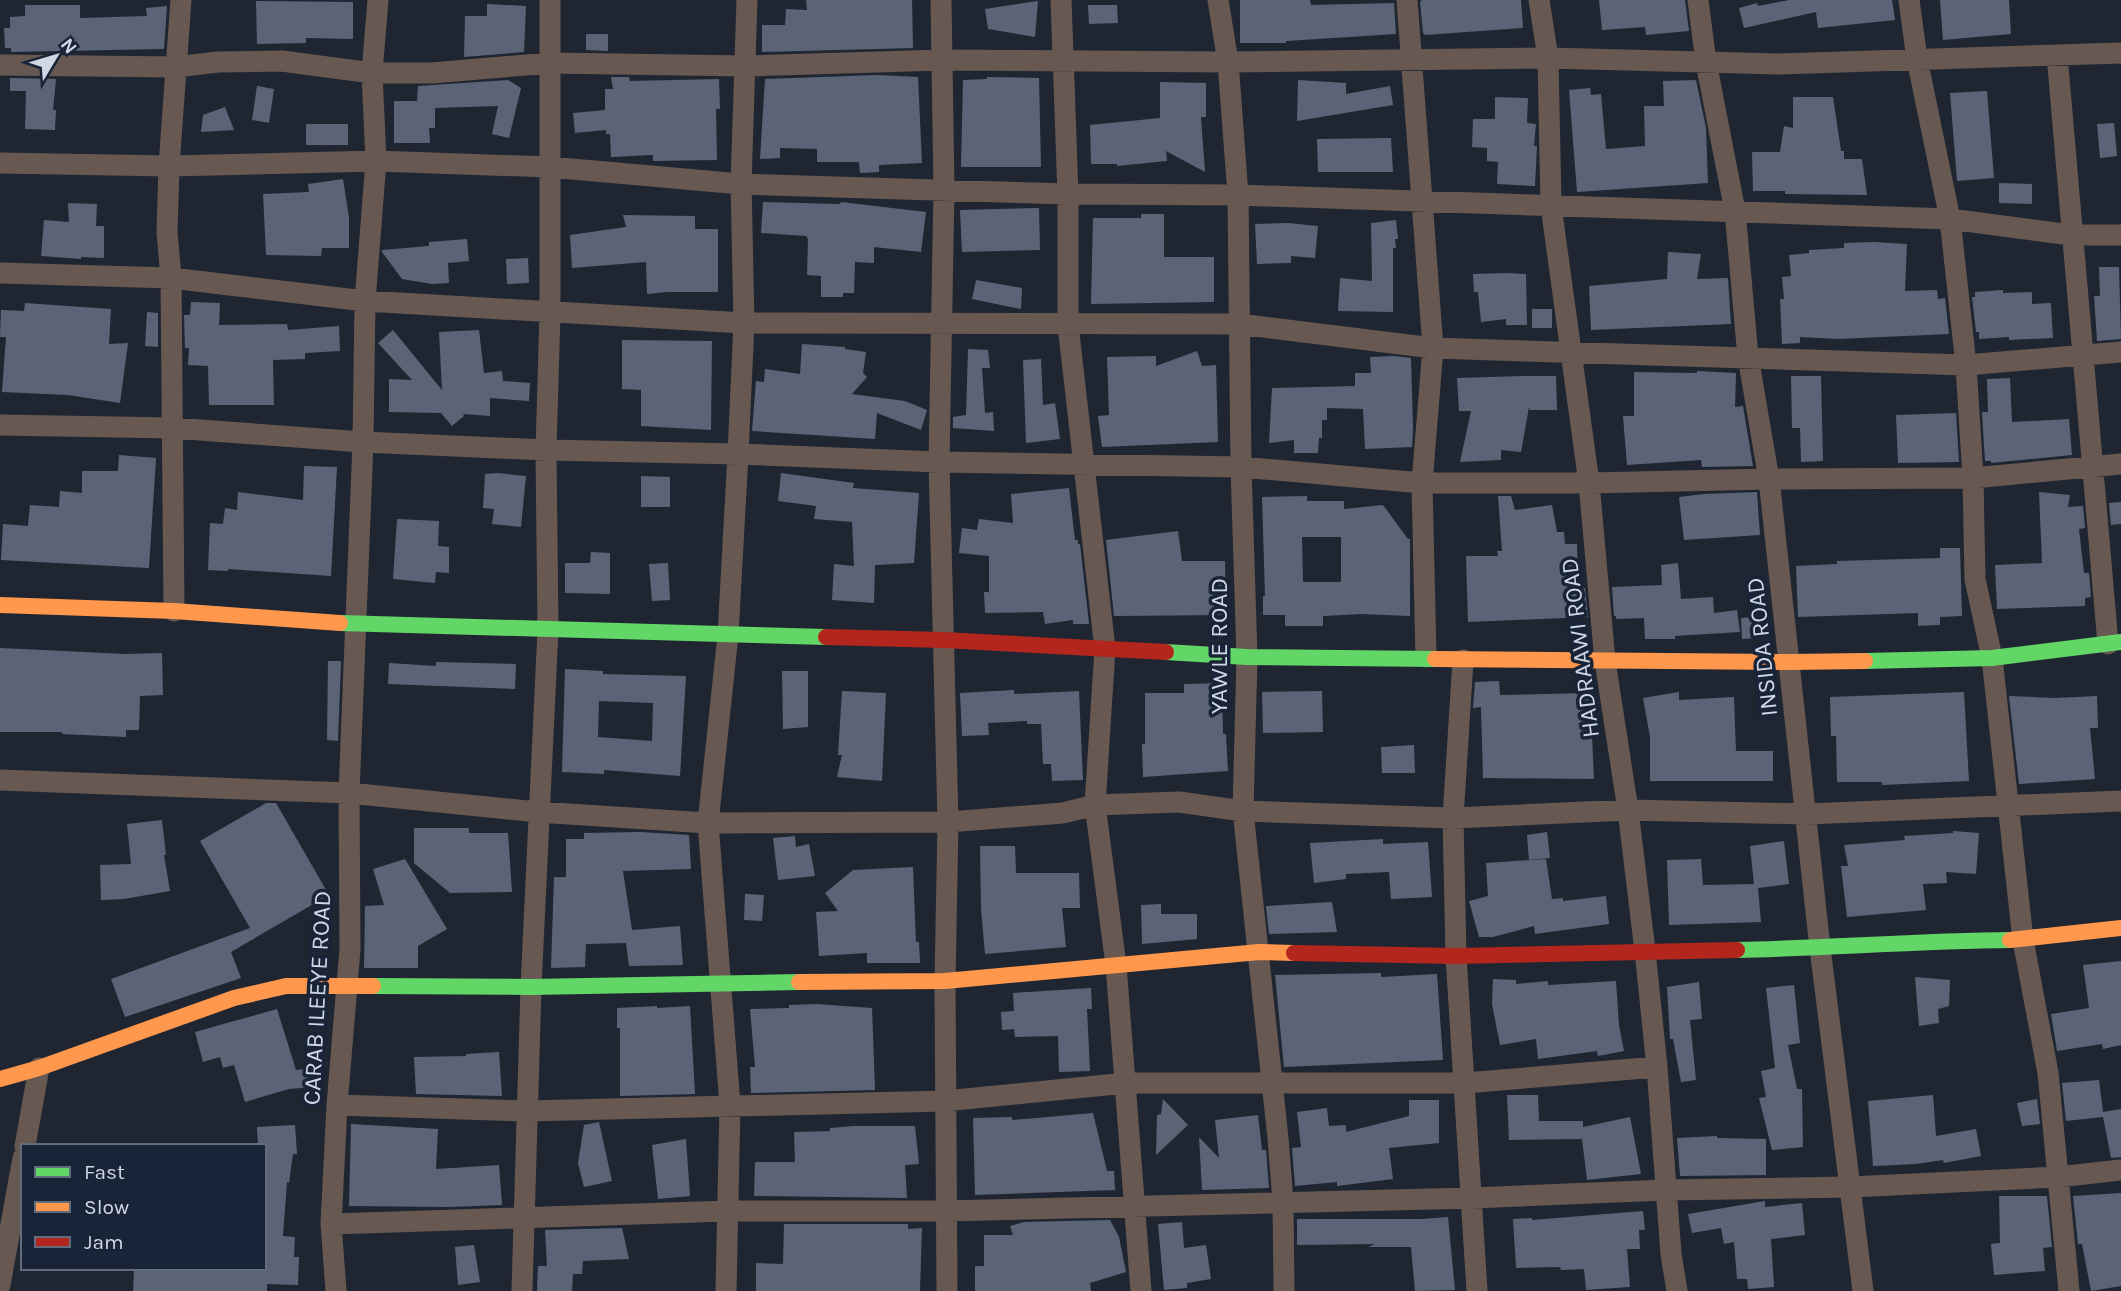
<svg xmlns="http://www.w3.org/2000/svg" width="2121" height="1291" font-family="Karla,sans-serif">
<rect width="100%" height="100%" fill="#202631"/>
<!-- building -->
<path fill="#5b6476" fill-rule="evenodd" d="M806 0H912L913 48 762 52V25H785L786 9 807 10Z
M1240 0H1310L1311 5 1394 3 1396 34 1286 41V43H1240Z
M1422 0H1521L1523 28 1425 35 1423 33 1420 2Z
M1599 0H1685L1689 31 1646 35 1645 27 1602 30Z
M1789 0H1892L1895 20 1818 28 1816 12 1744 28 1739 8 1757 3 1758 6Z
M1940 0H2009L2011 34 1943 40Z
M256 1 353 2V39L306 38V43L257 44Z
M1038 1 1035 37 988 29 985 9Z
M487 4 526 6 524 52 464 57 465 16H487Z
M25 5H80V18L147 16 146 8 167 6 164 49 11 52V48H5L4 28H10V17L25 16Z
M1088 5H1117L1118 23 1089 24Z
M586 34H608V51L586 50Z
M877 75 918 77 922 163 879 165V172L860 173 859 162H817V149L780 148V158L760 159 765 79Z
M611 77H629L630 81 719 79 720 109H716L717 160 653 161V155L611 157 610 134H606V130L575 133 573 113 605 110V89H613Z
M987 77 1039 78 1041 167H961L963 80 987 79Z
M10 78 56 79 53 110H56L55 130 25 129 26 91H10Z
M508 80 521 88 509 138 492 134 498 106 435 108V128H429L430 143H394V101H417L418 86Z
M1298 80 1346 83V94L1390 86 1393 105 1297 121Z
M1696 80 1706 128 1708 183 1577 192 1569 90 1590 88 1591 95 1601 94 1606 149 1645 146 1644 106H1664L1663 81Z
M1160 82 1206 83V117H1201L1205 172 1166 151 1167 161 1117 166V164H1091L1090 125 1160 118Z
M257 86 274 89 269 123 252 120Z
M1987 91 1994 178 1957 181 1950 93Z
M1495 97 1528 98 1527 123 1536 124 1534 146H1537L1535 186 1497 184 1498 162 1487 161V148L1472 147 1473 119H1495Z
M1793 97H1833L1841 151H1844V159H1862L1867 195 1785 194V191H1753L1752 152H1780L1784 126 1793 128Z
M225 107 234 130 201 132 203 115Z
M2114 123 2117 156 2100 158 2097 124Z
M306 124H348V145H306Z
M1391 138 1393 172H1318L1317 139Z
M343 179 349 217V248H322L321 256 266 255 263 194 309 192 308 184Z
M1999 183 2032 184V204L1999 203Z
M763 202 840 204 841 202 926 212 921 252 874 247V263L855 262 854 293H843V297H821V276L807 275 808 239 806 236 761 233Z
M68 203 97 204 96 226H104V258L81 257V259L41 256 44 220 69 222Z
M1039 208 1040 250 962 252 960 210Z
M1141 214H1164V257H1214V302L1091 304 1093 218H1141Z
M623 215 695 216V229H718V292H667L647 294 646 262 572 268 570 235 626 227Z
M1396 220 1398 239H1395L1396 248H1393V312L1338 311 1340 278 1372 281 1371 223Z
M1288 223 1318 226 1315 258 1291 256V263L1257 264 1255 224Z
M467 239 469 261 448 263 449 283 432 284 402 279 382 252V250L429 246V242Z
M1874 242 1907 244 1905 291 1937 290 1938 299 1945 298 1949 334 1838 339 1800 337V343L1782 344 1780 299H1784L1782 277 1791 276 1789 255 1809 253V250L1844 248V243Z
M1668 252 1701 254 1697 279 1728 278 1731 324 1591 330 1589 286 1667 279Z
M528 258 529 283 507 284 506 259Z
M2099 267H2119L2121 339 2097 341 2094 296H2100Z
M1506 273 1526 274 1527 325H1506V319L1481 322 1478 292H1474L1473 274Z
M976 280 1022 288 1021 309 972 299Z
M2003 290V293L2032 292V304L2051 303 2053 338 2009 340V337L1979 339V332H1976L1972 297H1975V292Z
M191 302 220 303 219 325 287 324 288 330 339 326 340 351 305 353V359L273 360 274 405H209L208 366 188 365 189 348H185L184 315H190Z
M25 303 111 309 109 344 128 343 120 403 68 395 2 392 6 337H0L1 310 24 311Z
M1532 309H1552V328H1532Z
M147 312 158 313V347L145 346Z
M393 330 442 390 439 332 479 330 484 373 502 371 503 381 530 383 529 401 490 398V416L463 414 464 416 452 426 441 413 389 412V379L412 380 378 343Z
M622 340 712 341 711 430 641 426V390L622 389Z
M802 344 845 347V349L866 352 863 373 867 377 852 394 905 401 927 410 921 430 877 413 875 439 752 431 756 381 764 382 765 369 800 374Z
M968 349 988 350 990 368H982L985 413 993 412 994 431 953 428V417L966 415Z
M1197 351 1202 366 1216 365 1218 442 1102 447 1098 416 1109 415 1107 357 1156 356V366Z
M1394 356 1411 358 1413 428 1412 447 1365 449 1363 409 1327 408V420H1322V438H1319L1318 453H1294V440L1269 443 1272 388 1355 386V373H1371L1370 357Z
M1041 359 1043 405 1055 403 1060 439 1026 443 1023 360Z
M1697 371 1736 373 1735 407 1743 406 1753 466 1702 467 1701 460 1627 465 1623 416H1634V372L1697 373Z
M1524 376H1556L1557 410H1530L1529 407 1521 452 1501 450V460L1460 462 1471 411H1459L1457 378Z
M1791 376H1821L1823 461 1801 462 1800 428H1792Z
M2010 378 2012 422 2069 419 2072 455 1991 463V461H1985L1982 412H1988L1987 379Z
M1956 413 1959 462 1898 463 1896 415Z
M119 455 156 458 149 568 1 560 3 524 28 526 30 505 59 507 60 491 82 493V471H118Z
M304 466 337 467 331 576 228 569V571L208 570 210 523 223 524 225 508 237 510 238 492 303 500Z
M497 473 526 476 521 527 492 524 494 509 483 508 485 474Z
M781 473 854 483 853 488 919 493 914 563 875 565 874 603 832 600 834 564 854 566 852 522 814 519 816 506 778 501Z
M641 476 670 477V507H641Z
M1069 488 1075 540H1078V544H1080L1089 624H1073V620L1045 624 1043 612 985 613 984 592H989V556L959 553 962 528 977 530 979 519 1013 523 1011 494Z
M1757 492 1760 535 1684 540 1679 497 1704 494Z
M2039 492 2070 495 2068 507 2083 506 2085 528 2079 529 2084 573H2089L2091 597 2085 598V606L1997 609 1995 565 2042 563Z
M1307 496V501H1344V509L1383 505 1408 539H1410V616L1361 614 1323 616V626H1285V615H1263V596H1265L1262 497ZM1302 537H1341V582H1303Z
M1498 496H1511L1515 510 1552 505 1557 532H1564L1565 544H1577L1578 583H1582V589L1585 588 1588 617 1468 622 1466 556H1498L1497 551H1502Z
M2121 502V524L2111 525 2109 503Z
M397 519 439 521 438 546 449 547V573L436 572 435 583 393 579Z
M1178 531 1182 561H1225L1226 615 1114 616 1106 540Z
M1940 548H1960L1962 616 1940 617V625L1918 626V613L1798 617 1796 566 1837 564V561L1940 558Z
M591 552 610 553V594L565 593V563H590Z
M668 563 670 600 652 601 649 564Z
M1678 563 1681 599 1713 597 1714 613 1737 610 1740 632 1675 636V639H1645L1644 618 1616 619V616H1614L1612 587 1662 585 1661 565Z
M1767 616 1769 637 1742 639 1741 618Z
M0 648 126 654 162 653 163 695 140 696 139 730H126V737L62 734V732H0Z
M328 661H341L338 741 327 740Z
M436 662 516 664 515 689 388 684 389 663 436 666Z
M565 669 603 671V674L686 676 680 776 604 770V774L562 772ZM599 701 653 703 652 741 598 737Z
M782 671H808V727L783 729Z
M1499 681 1500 695 1590 693 1594 779 1483 778 1481 707 1473 708 1475 682Z
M1222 683 1223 734H1226L1228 771 1143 777 1142 744H1145V693H1184V684Z
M1014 690V694L1079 691 1083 780 1052 781 1051 764H1043L1041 724H1027V721L988 723 989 735 962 736 960 693Z
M842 691 886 693 882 781 837 777 842 755H838Z
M1322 691 1323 732 1263 733 1262 692Z
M1679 692V700L1734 697 1736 751H1773V781H1650V737L1643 698Z
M1964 692 1969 781 1882 785V782H1837L1836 736H1831L1830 697Z
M2009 696 2055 698 2097 696 2098 728H2090L2095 779 2019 784Z
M1414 745 1415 773H1382L1381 747Z
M266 803H276L329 895 231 952 241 978 125 1017 111 979 250 928 200 841Z
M162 820 166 855H164L170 891 124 899 101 900 100 865 131 864 127 824Z
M414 828H469V833H508L512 892 450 893 414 863Z
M1953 831 1979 833 1976 874 1946 872 1947 883 1923 884 1926 910 1847 917 1841 866H1848L1844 845 1905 840 1904 836 1953 833Z
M640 832 689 835 691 869 623 871 632 930 680 926 683 965 629 966 626 943 586 944 585 967 551 968 554 877H566V839H584V833Z
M1547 832 1550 858 1529 860 1527 835Z
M795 836 796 847 809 844 815 876 778 880 773 838Z
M1383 839V844L1428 842 1432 897 1391 899 1389 872 1346 874V879L1314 883 1310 843Z
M1784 841 1789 884 1758 888 1761 922 1669 925 1667 860 1701 859 1703 885 1754 884 1750 846Z
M980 846H1015L1016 873H1079L1080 908H1062L1066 947 985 954 981 909Z
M405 859 447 929 418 946V968H364L365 906 384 905 373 869Z
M1546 859 1552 899 1563 898V901L1606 896 1609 924 1535 934 1534 926 1493 937H1479L1469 901 1488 896 1486 863Z
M913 867 916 942H919L920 963H867V953L819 956 816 912 838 911 825 893 853 870Z
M745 894 764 895 762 921 744 920Z
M1332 902 1337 932 1269 934 1266 906Z
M1161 904V914H1197V939L1142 944 1141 905Z
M2121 961V1045L2103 1049 2102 1044 2057 1051 2051 1014 2089 1008 2083 965Z
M1381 973V977L1437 974 1443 1060 1284 1067 1275 975Z
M1915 977 1950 980 1949 1006 1938 1009 1939 1023 1919 1026Z
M1493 979 1516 980V984L1548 981V985L1616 981 1619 1025 1624 1051 1598 1056 1597 1051 1538 1059 1536 1039 1500 1045 1492 1004Z
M1699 982 1702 1019 1690 1020 1696 1080 1681 1082 1673 1039H1670L1667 987Z
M1794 985 1800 1043 1788 1045 1797 1089H1802L1803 1147 1772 1150 1759 1098 1766 1097 1761 1071 1775 1068 1766 988Z
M1091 988 1092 1009H1087L1090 1071 1059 1072 1058 1036 1015 1037 1014 1029 1002 1030 1001 1012 1014 1011 1013 993Z
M816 1004 872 1008 875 1090 751 1093 750 1067H755L750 1009 789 1008V1005Z
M657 1006V1008L690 1006 695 1094 620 1096V1028H617V1008Z
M277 1009 296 1070 311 1068 313 1087 289 1089 245 1102 234 1065 223 1068 220 1057 203 1062 195 1032Z
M499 1052 502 1096 416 1094 414 1057 466 1056V1054Z
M2099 1080 2103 1112 2121 1109V1157L2111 1158 2103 1117 2066 1121 2062 1083Z
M1507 1095H1538L1539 1121H1583V1127L1630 1117 1641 1174 1587 1180 1582 1139 1509 1140Z
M1933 1095 1936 1136 1976 1129 1981 1156 1944 1163 1943 1160 1916 1164 1873 1166 1868 1101Z
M1163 1099 1188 1125 1156 1155 1157 1115 1161 1114Z
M2037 1099 2040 1124 2022 1126 2017 1103Z
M1409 1100H1439V1143L1389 1148 1393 1179 1337 1186V1182L1295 1186 1292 1148 1301 1147 1297 1112 1327 1108 1329 1126 1346 1125V1132L1409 1116Z
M1093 1113 1107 1171H1114L1115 1190 975 1195 973 1118 1012 1117V1120Z
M1258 1115 1262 1150H1266L1269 1188 1202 1190 1199 1137 1219 1158 1215 1120Z
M599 1122 612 1181 584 1187 578 1163 584 1125Z
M351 1124 438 1129 436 1169 499 1165 502 1205 449 1207 349 1206Z
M295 1125 297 1154H293L289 1183 287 1182 283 1236 295 1237 294 1257H299L298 1285 267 1284V1291H133L134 1270 155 1271V1268H264V1145L258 1146 257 1127Z
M854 1126H915L919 1164 905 1165 907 1198 754 1196 755 1162H795L794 1132 830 1131V1128Z
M1717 1136V1138L1766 1139V1175L1680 1176 1677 1138Z
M686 1139 690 1196 658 1199 652 1145Z
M2121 1193V1286L2091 1291 2082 1244H2078L2073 1196Z
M1999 1196H2047L2052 1247 2043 1248 2045 1271 1994 1275 1991 1244 2000 1243Z
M1765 1201V1207L1802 1203 1805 1235 1771 1239 1774 1287 1748 1289 1747 1279H1737L1734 1242 1724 1244 1721 1228 1692 1233 1688 1214Z
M1643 1211 1645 1230H1639L1640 1249H1627L1630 1287 1586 1290 1584 1269 1561 1270 1560 1267 1516 1268 1513 1219 1532 1218V1220Z
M1448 1217 1455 1290 1415 1291 1411 1247H1368L1375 1244 1297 1245V1219H1422Z
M1110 1220 1119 1237 1126 1272 1090 1283 1091 1291H975V1266H984V1235H1013L1010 1226 1024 1222Z
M1182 1222 1184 1248 1206 1245 1211 1279 1187 1283V1288L1164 1290 1158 1224Z
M784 1224H908V1229L922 1228 920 1291H756V1263L783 1264Z
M622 1228 629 1259 583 1261 582 1274H573L572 1291H537L538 1266H547L545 1230Z
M474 1245 480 1282 458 1285 455 1247Z"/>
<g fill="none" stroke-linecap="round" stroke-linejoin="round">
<!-- street -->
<path stroke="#675952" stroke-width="21" d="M941 0 944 189 939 462 948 822 945 981 947 1291
M1061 0 1068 194V325L1105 649 1095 805 1116 965 1141 1291
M1218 0 1228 62 1238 195 1241 467 1247 657 1243 811 1278 1138 1283 1202 1284 1291
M1407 0 1433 348 1422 483 1426 657
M1539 0 1548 58 1551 206 1589 483 1605 661 1628 810 1645 951 1657 1067 1671 1254 1677 1291
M1698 0 1706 62 1735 211 1748 357 1769 479 1820 948 1863 1291
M1909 0 1917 59 1950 219 1966 365 1973 478 1975 579 1992 658 2023 940 2048 1073 2069 1291
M2057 55 2108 644
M0 65 175 67 218 62 282 61 372 73H431L550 63 746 66 942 60 1228 62 1548 58 1779 64 2121 53
M0 163 169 166 376 161 549 167 741 184 1068 194 1238 195 1950 219 2071 235H2121
M0 273 171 278 365 301 744 323 1239 324 1433 348 1966 365 2121 352
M0 425 173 428 363 442 546 450 738 454 939 462 1241 467 1422 483H1589L1769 479 1973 478 2121 464
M174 611 171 278 167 232 169 166 181 0
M1463 660 1453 818 1456 956 1477 1291
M0 780 349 793 538 812 708 823 948 822 1063 813 1095 805 1179 802 1243 811 1453 818 1628 810 1807 814 2121 801
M337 1105 527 1111 945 1101 1126 1083H1465L1657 1067
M25 1146 39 1068
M331 1224 728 1211H946L1472 1198 1666 1190 1850 1187 2058 1177 2121 1170
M0 1285 23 1158
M336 1291 331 1224 337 1105 350 949 349 793 363 442 365 301 376 161 372 73 378 0
M522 1291 531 987 548 630 546 450 550 313V0
M726 1291 730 1105 708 823 728 635 738 454 744 323 741 184 747 0"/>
<!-- fast -->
<path stroke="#63d668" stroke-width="16" d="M340 623 826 637
M1166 652 1247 657 1435 659
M1865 661 1992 658 2121 642
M1737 950C1828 948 1918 941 2010 940
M373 986 531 987 799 982"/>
<!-- slow -->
<path stroke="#ff974d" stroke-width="16" d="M0 605 174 611 340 623
M1435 659 1790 662 1865 661
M2010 940 2121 928
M799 982 945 981 1259 952 1294 953
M0 1079 39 1068 234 998 286 986H373"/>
<!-- jam -->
<path stroke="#b3261e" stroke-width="16" d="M826 637 944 640 1166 652
M1294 953 1456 956 1737 950"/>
</g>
<g text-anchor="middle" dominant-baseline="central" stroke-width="7" stroke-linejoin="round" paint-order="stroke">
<!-- street labels -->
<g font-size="24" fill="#d0d8e5" stroke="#192438">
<text transform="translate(1219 646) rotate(-90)">YAWLE ROAD</text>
<text transform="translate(1762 647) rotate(-96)">INSIDA ROAD</text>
<text transform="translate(1580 648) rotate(-97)">HADRAAWI ROAD</text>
<text transform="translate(317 998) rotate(-87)">CARAB ILEEYE ROAD</text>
</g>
</g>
<!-- legend -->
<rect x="21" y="1144" width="245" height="126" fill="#192438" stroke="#626c7d" stroke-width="2"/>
<rect x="35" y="1167" width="35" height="10" fill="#63d668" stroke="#626c7d" stroke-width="2"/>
<text x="84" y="1179" font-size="21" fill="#d0d8e5">Fast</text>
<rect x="35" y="1202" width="35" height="10" fill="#ff974d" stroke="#626c7d" stroke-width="2"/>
<text x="84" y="1214" font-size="21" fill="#d0d8e5">Slow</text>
<rect x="35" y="1237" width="35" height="10" fill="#b3261e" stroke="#626c7d" stroke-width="2"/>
<text x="84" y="1249" font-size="21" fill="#d0d8e5">Jam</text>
<!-- north arrow -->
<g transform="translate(56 56) rotate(52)" stroke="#192438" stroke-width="5" paint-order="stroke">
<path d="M0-5L12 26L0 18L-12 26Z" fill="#d0d8e5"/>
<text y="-10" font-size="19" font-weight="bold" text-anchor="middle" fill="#d0d8e5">N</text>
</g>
</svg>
